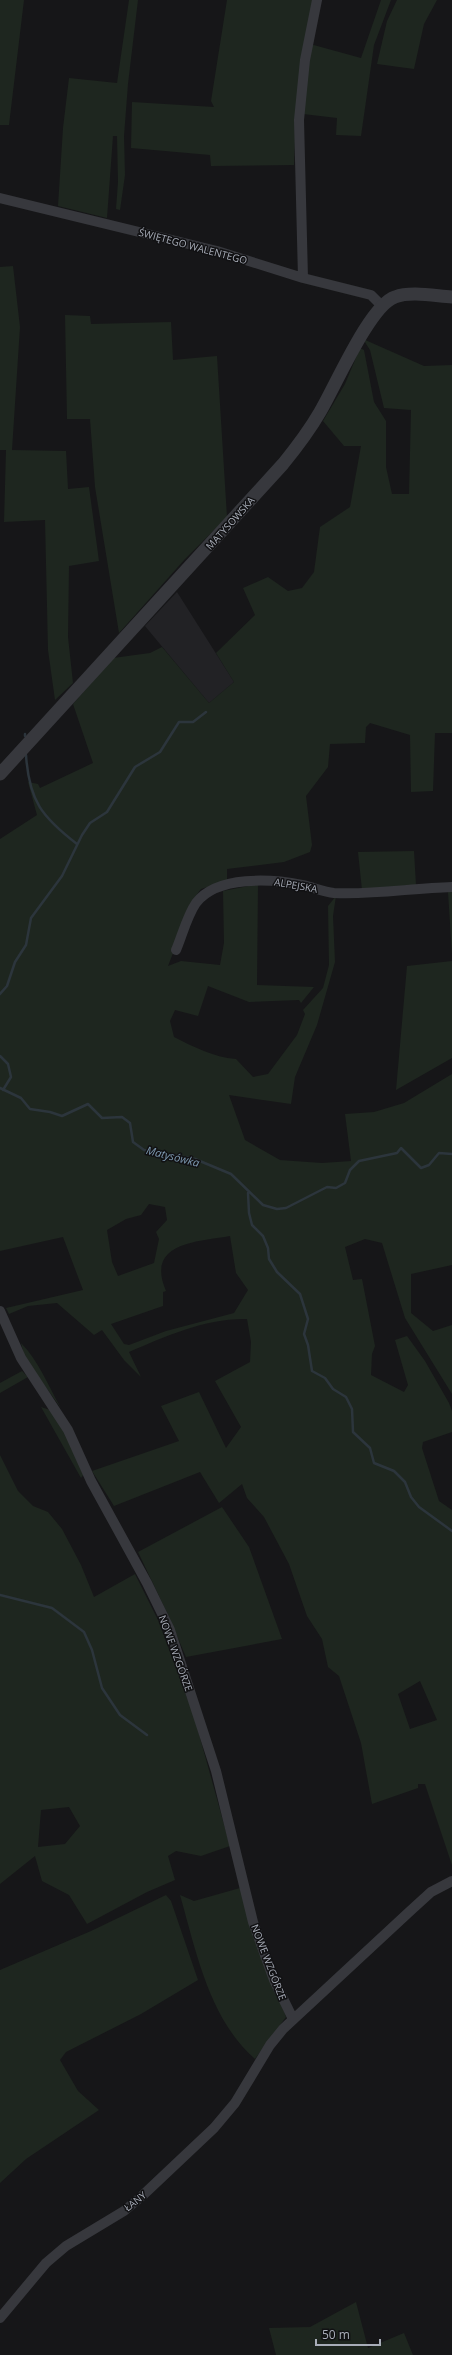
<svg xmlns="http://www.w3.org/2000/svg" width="452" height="2355" font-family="'Open Sans',sans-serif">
<rect width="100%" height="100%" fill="#161618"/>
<!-- built -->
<path fill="#222225" d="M177 592 234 682 209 703 145 626Z"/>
<!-- green -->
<path fill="#1e261f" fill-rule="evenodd" d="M0 0H24L9 125H0Z
M129 0H138L128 84 124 136 125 175 120 210 116 209 118 182 117 136H113L107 218 58 206 63 128 69 78 117 83Z
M227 0H314L296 113 294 165 211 166 210 155 131 148 132 102 214 107 211 101Z
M381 0H391L374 45 361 136 336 135 337 118 303 114 310 44 361 58Z
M397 0H437L424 24 414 69 377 64 387 21Z
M13 266 20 327 12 450 66 451 68 489 89 487 99 561 69 566 68 637 73 683 55 700 48 650 45 520 4 522 6 450H0V267Z
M65 315 90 316 91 324 171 322 173 360 217 356 227 517 185 559 119 633 95 487 90 419H67Z
M363 339 424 366 452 365V733H435L433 791 411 792 410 735 370 723 366 727 365 743 330 744 328 767 306 796 312 845 310 852 284 862 227 869V881L201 889 195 897 168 966 181 961 220 965 224 943 223 891 258 884 257 985 314 987 301 1003 299 1000 249 1002 208 986 198 1016 175 1010 170 1021 174 1037C194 1047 213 1057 236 1059L253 1077 268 1074 297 1035 305 1014 303 1010 323 988 329 965 328 906 336 896 333 916 335 962 317 1025 295 1077 291 1104 229 1095 245 1140 280 1160 322 1163 351 1161 345 1114 374 1112 404 1103 452 1074V1265L411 1274V1313L433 1331 452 1325V1394L405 1318 382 1243 365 1239 345 1247 353 1280 362 1279 375 1346 372 1354 371 1375 404 1392 408 1385 395 1340 407 1336 425 1361 449 1403 452 1411V1432L423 1442 422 1448 439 1501 452 1510V1865L425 1784H418V1788L372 1804 361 1743 339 1676 328 1667 322 1639 307 1616 289 1564 264 1517 247 1498 242 1484 219 1503 200 1472 114 1506 92 1471 179 1441 161 1406 199 1392 226 1448 241 1427 215 1381 250 1362 251 1342 247 1319C206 1318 166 1336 129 1352L141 1377 124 1360 102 1330 94 1335 57 1303 28 1306 9 1314 6 1308 83 1290 63 1237 0 1251V839L37 815 28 782 38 784 40 788 93 763 73 704 113 658 150 653 162 647 209 703 234 682 216 653 255 615 243 588 268 577 288 591 302 588 314 572 320 527 350 507 361 446H344L323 421 345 384 360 348 364 350 374 402 386 421V467L392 494H409L411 410 384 408 370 350ZM149 1204 165 1207 167 1220 156 1232 159 1239 154 1263 118 1276 112 1262 107 1230 126 1219 141 1215ZM230 1236 236 1273 248 1290 234 1313 166 1331 129 1345 124 1344 111 1324 163 1306V1292L166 1291C145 1242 197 1242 230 1236ZM420 1681 437 1720 410 1729 398 1694Z
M414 851 416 885 362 890 358 852Z
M448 892H452V955Z
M452 961V1058L396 1090 407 966Z
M21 1343C39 1361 48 1386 61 1408L25 1359Z
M22 1371 28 1377 0 1393V1383Z
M41 1407 50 1410 63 1428 84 1474 81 1478Z
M0 1455 18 1491 33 1506 48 1512 62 1529 81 1565 94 1597 135 1574 158 1620 194 1716 230 1846 201 1856 176 1851 168 1856 175 1880 147 1892 87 1924 69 1895 42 1881 35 1856 0 1884ZM69 1807 80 1826 65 1844 38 1847 41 1810Z
M222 1507 249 1547 282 1639 186 1657 169 1617 138 1552Z
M240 1888 286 2017 255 2059C209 2019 196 1951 180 1895L194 1901Z
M166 1895 171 1901 198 1980 141 2014 66 2052 60 2060 78 2091 99 2110 26 2159 0 2183V1970L91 1931Z
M356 2302 368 2348 404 2333 413 2355H276L269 2328 310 2327Z"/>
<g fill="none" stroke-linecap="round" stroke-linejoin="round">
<!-- stream -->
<path stroke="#2c353c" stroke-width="2.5" d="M25 734V736
M26 755C29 801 42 817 77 844
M0 994 7 986 15 962 26 945 31 918 62 876 82 835 90 823 107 812 135 767 160 752 179 722H193L206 712
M0 1056 8 1064 11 1077 3 1090
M0 1088 21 1098 30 1109 50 1112 62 1116 88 1104 102 1118 122 1117 130 1123 133 1142 144 1150 195 1159 231 1174 263 1205 277 1209 286 1208 327 1187 336 1188 345 1183 350 1170 359 1161 397 1153 401 1148 421 1168 429 1165 439 1153 452 1154
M248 1193 249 1213 252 1225 263 1236 268 1248 269 1259 277 1272 300 1294 308 1319 304 1334 308 1345 312 1371 325 1378 333 1389 346 1397 352 1409 353 1432 370 1448 374 1463 394 1471 405 1482 411 1497 419 1507 452 1531
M0 1595 52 1608 84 1632 92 1650 102 1688 120 1715 147 1735"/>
<!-- minor -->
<path stroke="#37383d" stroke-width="10" d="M0 198 217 251 303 278 371 295 381 305
M303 278 299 120 305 60 317 0
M176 950C182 936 187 916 196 903 217 875 272 879 302 885 313 887 323 892 334 893 374 895 412 888 452 887
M0 1311 21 1358 68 1430 91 1481 147 1583 170 1630 216 1771 253 1922 274 1980 293 2019
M0 2318 46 2263 66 2246 124 2211 142 2196 214 2128 235 2103 270 2045 283 2029 408 1913 431 1892 452 1881"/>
<!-- tertiary -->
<path stroke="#37383d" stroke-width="13" d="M0 774 283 464C296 448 309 431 320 412 335 387 370 305 395 297 411 291 435 296 452 297"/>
</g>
<g text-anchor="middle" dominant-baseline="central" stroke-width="3" stroke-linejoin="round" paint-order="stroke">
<!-- street labels -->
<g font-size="10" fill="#a8adb8" stroke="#111113">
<text transform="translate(193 246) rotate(15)">ŚWIĘTEGO WALENTEGO</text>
<text transform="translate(230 523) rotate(-48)">MATYSOWSKA</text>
<text transform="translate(296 885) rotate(10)">ALPEJSKA</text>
<text transform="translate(176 1653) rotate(70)">NOWE WZGÓRZE</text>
<text transform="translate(269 1962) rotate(69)">NOWE WZGÓRZE</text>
<text transform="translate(135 2201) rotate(-38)">ŁANY</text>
</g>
<!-- water labels -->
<g font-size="11" font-style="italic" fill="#7f9bb3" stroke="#111113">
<text transform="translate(173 1156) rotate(14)">Matysówka</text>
</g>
</g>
<!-- scale -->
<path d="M316 2339v6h64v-6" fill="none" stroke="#a8adb8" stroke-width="2"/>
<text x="322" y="2339" font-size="12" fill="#a8adb8" stroke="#111113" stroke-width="3" paint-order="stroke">50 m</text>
</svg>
